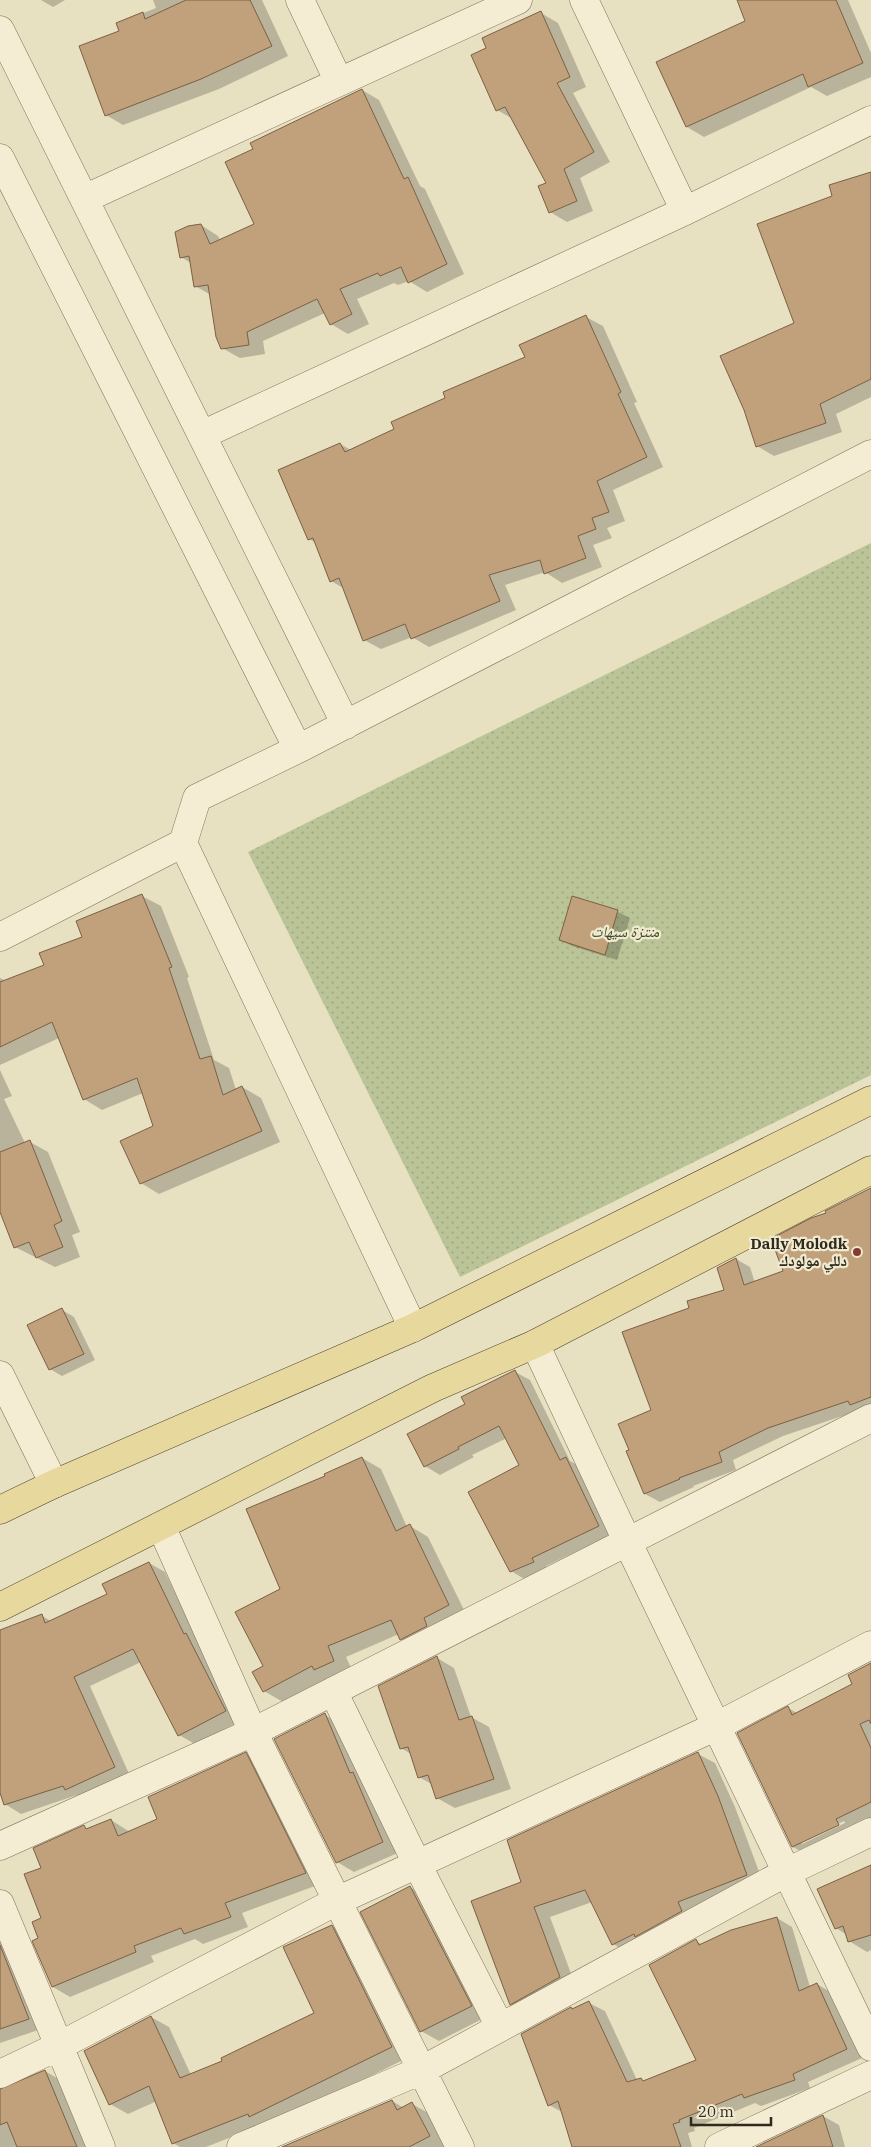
<svg xmlns="http://www.w3.org/2000/svg" width="871" height="2147" font-family="'IBM Plex Serif','Noto Naskh Arabic',serif">
<defs>
<pattern id="grass-dots" width="8" height="8" patternUnits="userSpaceOnUse" patternTransform="scale(1.25)"><rect width="8" height="8" fill="#bac497"/><path d="M2 2h.1M6 6h.1" fill="none" stroke="#a0a882" stroke-width="1.8" stroke-linecap="round"/></pattern>
</defs>
<rect width="100%" height="100%" fill="#e7e0c1"/>
<!-- grass -->
<path fill="url(#grass-dots)" d="M871 543V1075L460 1277 248 852Z"/>
<!-- shadow -->
<path fill="#0003" fill-rule="evenodd" d="M41 0H65L53 7Z
M153 0H262L288 56 219 89 123 125 106 115 121 32 118 23 156 8Z
M738 0H848L871 53V77L827 96 811 87 704 137 687 127 747 21Z
M541 13 558 23 586 87 573 93 610 162 580 178 593 211 567 222 550 212 547 183 513 119 497 110 488 48Z
M362 90 379 100 420 186 425 189 464 274 427 292 409 281 398 285 394 283 357 299 369 324 348 334 331 324 325 313 263 341 265 354 240 358 222 348 211 295 195 286 191 263 181 257 201 225 218 236 220 240 256 225 254 150Z
M871 174V397L836 414 842 432 774 456 757 446 833 197Z
M586 317 603 326 637 402 634 403 663 467 613 490 625 521 607 528 612 538 593 545 602 567 562 583 545 572 505 585 516 610 429 647 412 637 381 649 364 640 345 589 331 581 316 543 309 539 340 444 351 450 396 430 447 399 526 358Z
M142 896 161 906 189 977 187 978 214 1060 229 1068 236 1090 242 1087 261 1098 280 1142 159 1194 141 1183 154 1127 143 1093 102 1110 84 1099 59 1038 0 1065V978L6 981 45 966Z
M573 898 618 912 630 918 617 960 572 946 560 940Z
M0 1070 12 1096 4 1099 25 1143 30 1142 48 1152 80 1232 72 1235 80 1257 55 1267 15 1247 0 1209Z
M871 1189V1411L860 1410 783 1436 733 1460 736 1470 693 1486 694 1487 660 1502 645 1494 627 1452 630 1450 652 1410 690 1308 726 1291 736 1259 750 1267 755 1283 784 1272 828 1214Z
M62 1310 74 1317 95 1360 62 1376 50 1369Z
M515 1372 530 1380 570 1461 581 1467 613 1534 546 1566 548 1570 526 1580 511 1571 521 1466 507 1438 472 1455 474 1457 440 1475 425 1466 467 1404Z
M362 1458 381 1469 407 1527 410 1526 428 1537 467 1616 420 1650 401 1639 399 1634 346 1657 353 1672 283 1702 264 1691V1667L281 1590 327 1477Z
M149 1563 165 1572 198 1641 242 1720 195 1744 179 1735 141 1662 90 1686 130 1776 82 1798 77 1795 21 1814 5 1804 0 1789V1632L42 1616 51 1621 109 1595Z
M437 1658 454 1668 471 1717 489 1727 511 1789 455 1808 437 1798 433 1785 419 1777 411 1754 401 1748Z
M871 1664V1820L811 1857 793 1847 739 1734 788 1708 797 1713 854 1685ZM844 1821 845 1823 802 1844V1841Z
M325 1715 342 1725 400 1852 354 1872 337 1862Z
M246 1754 264 1764 323 1883 242 1913 248 1927 203 1944 195 1939 151 1956 154 1962 70 1997 53 1987 40 1939 43 1918V1868L84 1827 89 1829 111 1820 130 1832 159 1820Z
M698 1754 715 1763 735 1807 764 1885 630 1954 613 1944 592 1902 550 1917 576 1987 528 2013 511 2004 523 1883Z
M871 1871V1950L867 1952 849 1941 847 1935 836 1928Z
M410 1887 427 1898 488 2016 439 2041 421 2031Z
M777 1918 792 1927 810 1987 817 1984 832 1993 862 2058 808 2082 810 2088 761 2106 755 2103 694 2128 695 2131 688 2133 692 2147H573L562 2112 549 2105 571 2008 574 2010 589 2003 605 2011 637 2080 641 2079 645 2082 698 2060 696 1941 703 1945Z
M332 1926 349 1936 409 2057 268 2127 264 2124 206 2147H180L173 2143 157 2101 128 2114 110 2104 151 2017 169 2027 191 2075 224 2062 315 2013Z
M0 1933 44 2028 0 2043Z
M45 2071 60 2080 88 2147H0V2092Z
M392 2101 404 2108 412 2104 432 2115 448 2147H285Z
M823 2116 839 2125 845 2147H773L771 2141Z"/>
<!-- building -->
<path fill="#c1a07c" stroke="#7b6044" d="M186 0H250L272 46 201 79 105 116 79 46 119 31 116 23 143 12 145 19Z
M737 0H836L863 63 808 87 803 74 686 127 656 62 745 21Z
M541 11 570 77 557 83 594 152 564 169 577 201 549 213 538 186 546 183 505 107 496 111 471 55 486 48 482 38Z
M362 89 404 179 408 177 447 264 408 283 401 267 380 276 378 273 340 289 352 314 330 325 317 299 247 332 249 345 221 349 216 337 208 285 194 287 189 256 180 258 175 232 188 226 201 224 210 244 254 224 225 162 253 149 250 143Z
M871 172V379L820 404 826 423 756 447 744 410 720 356 794 323 757 224 832 196 829 185Z
M586 315 621 392 618 394 647 457 597 481 609 512 592 518 596 529 578 536 586 558 544 574 540 560 489 575 500 601 411 639 405 624 363 641 339 578 330 582 313 538 308 540 278 470 340 443 345 452 394 429 391 422 445 398 443 392 525 357 519 345Z
M142 894 172 967 169 968 200 1059 211 1056 223 1095 242 1086 262 1131 140 1184 120 1141 153 1126 137 1078 83 1100 52 1022 0 1047V982L44 965 39 953 82 937 76 921Z
M572 896 618 910 605 955 559 940Z
M30 1140 62 1221 54 1225 63 1247 36 1258 29 1242 14 1248 0 1212V1152Z
M871 1188V1397L850 1405 848 1401 768 1428 719 1452 722 1462 679 1478 680 1479 644 1494 626 1451 629 1450 618 1424 651 1410 622 1332 689 1308 687 1301 724 1290 717 1268 736 1258 744 1285 783 1271 771 1239 811 1218 826 1213 825 1211Z
M62 1308 84 1354 49 1370 27 1325Z
M515 1370 560 1460 566 1457 599 1526 532 1558 534 1562 510 1572 468 1492 519 1465 499 1426 458 1447 459 1449 424 1467 407 1434 465 1404 461 1397Z
M362 1457 396 1531 410 1524 449 1605 424 1618 427 1626 400 1640 391 1620 328 1646 334 1661 314 1670 312 1666 263 1692 252 1672 263 1666 235 1612 280 1589 246 1509 325 1476 324 1474Z
M149 1562 184 1634 186 1633 226 1711 178 1736 133 1649 74 1677 115 1767 65 1790 63 1786 4 1805 0 1793V1630L42 1614 45 1623 107 1594 102 1584Z
M437 1656 459 1720 472 1716 494 1779 436 1799 428 1775 418 1778 408 1747 400 1749 378 1686Z
M871 1663V1724L869 1720 860 1724 871 1748V1802L836 1819 839 1825 792 1847 737 1733 788 1706 792 1715 852 1684 848 1675Z
M325 1713 350 1773 353 1772 383 1842 336 1863 274 1739Z
M246 1752 306 1873 225 1903 231 1917 184 1934 181 1928 134 1946 136 1952 52 1987 32 1941 38 1938 32 1922 41 1918 24 1874 41 1868 33 1848 84 1825 86 1829 111 1819 118 1836 157 1819 148 1797Z
M698 1752 718 1796 747 1875 678 1902 682 1911 635 1937 634 1934 612 1945 585 1890 534 1907 560 1977 510 2005 471 1901 521 1882 507 1840Z
M871 1865V1935L848 1942 843 1926 835 1929 817 1889Z
M410 1886 472 2006 420 2032 360 1912Z
M777 1917 799 1991 817 1983 847 2049 793 2074 795 2080 744 2098 742 2094 679 2120 680 2122 673 2124 681 2147H572L558 2101 548 2106 521 2034 571 2007 572 2009 589 2001 627 2082 641 2078 643 2081 696 2060 649 1965 696 1939 699 1945 731 1930Z
M332 1925 392 2047 249 2117 248 2114 172 2144 149 2086 109 2105 84 2051 151 2016 180 2078 222 2061 221 2058 314 2013 283 1947Z
M0 1945 29 2019 0 2029Z
M45 2070 77 2147H17L7 2122 0 2125V2089Z
M392 2100 397 2110 412 2102 430 2136 409 2147H282Z
M823 2115 833 2147H756Z"/>
<g fill="none" stroke-linecap="round" stroke-linejoin="round">
<!-- minor casing -->
<g stroke="#7f725b" stroke-width="29">
<path id="minor" d="M300 0 339 82
M584 0 685 211
M0 30 346 725
M0 158 298 749
M84 199 518 0
M202 435 685 211 871 120
M0 937 183 843
M413 1328 183 843 197 798 298 749 871 454
M535 1344 628 1543 871 2047
M0 1375 54 1484
M161 1526 253 1732 460 2147
M333 1691 417 1864 500 2027
M0 1846 253 1732 871 1418
M0 1904 101 2147
M0 2074 59 2046 337 1901 717 1726 871 1645
M241 2147 422 2070 787 1872 871 1832
M719 2147 871 2075"/>
</g>
<!-- major casing -->
<g stroke="#4d402f" stroke-width="29">
<path id="major" d="M0 1510 54 1484 413 1328 871 1100
M0 1607 433 1388 535 1344 871 1170"/>
</g>
<!-- minor -->
<use href="#minor" stroke="#f4edd3" stroke-width="28"/>
<!-- major -->
<use href="#major" stroke="#e7d89d" stroke-width="28"/>
</g>
<!-- markers -->
<circle fill="#863b32" stroke="#f0ead0" stroke-width="2" cx="857" cy="1252" r="5"/>
<g text-anchor="middle" dominant-baseline="central" stroke-width="4.5" stroke-linejoin="round" paint-order="stroke">
<!-- park labels -->
<g font-size="15" font-style="italic" fill="#3d4a26" stroke="#f0ead0">
<text x="625" y="931">منتزة سيهات</text>
</g>
<!-- poi labels -->
<g font-size="15" font-weight="bold" fill="#30291d" stroke="#f0ead0" text-anchor="end">
<text x="847" y="1243">Dally Molodk<tspan x="847" dy="17">دللي مولودك</tspan></text>
</g>
</g>
<!-- scale -->
<path d="M691 2117v8h80v-8" fill="none" stroke="#30291d" stroke-width="2.5"/>
<text x="698" y="2117" font-size="15" fill="#30291d" stroke="#f0ead0" stroke-width="4" paint-order="stroke">20 m</text>
</svg>
